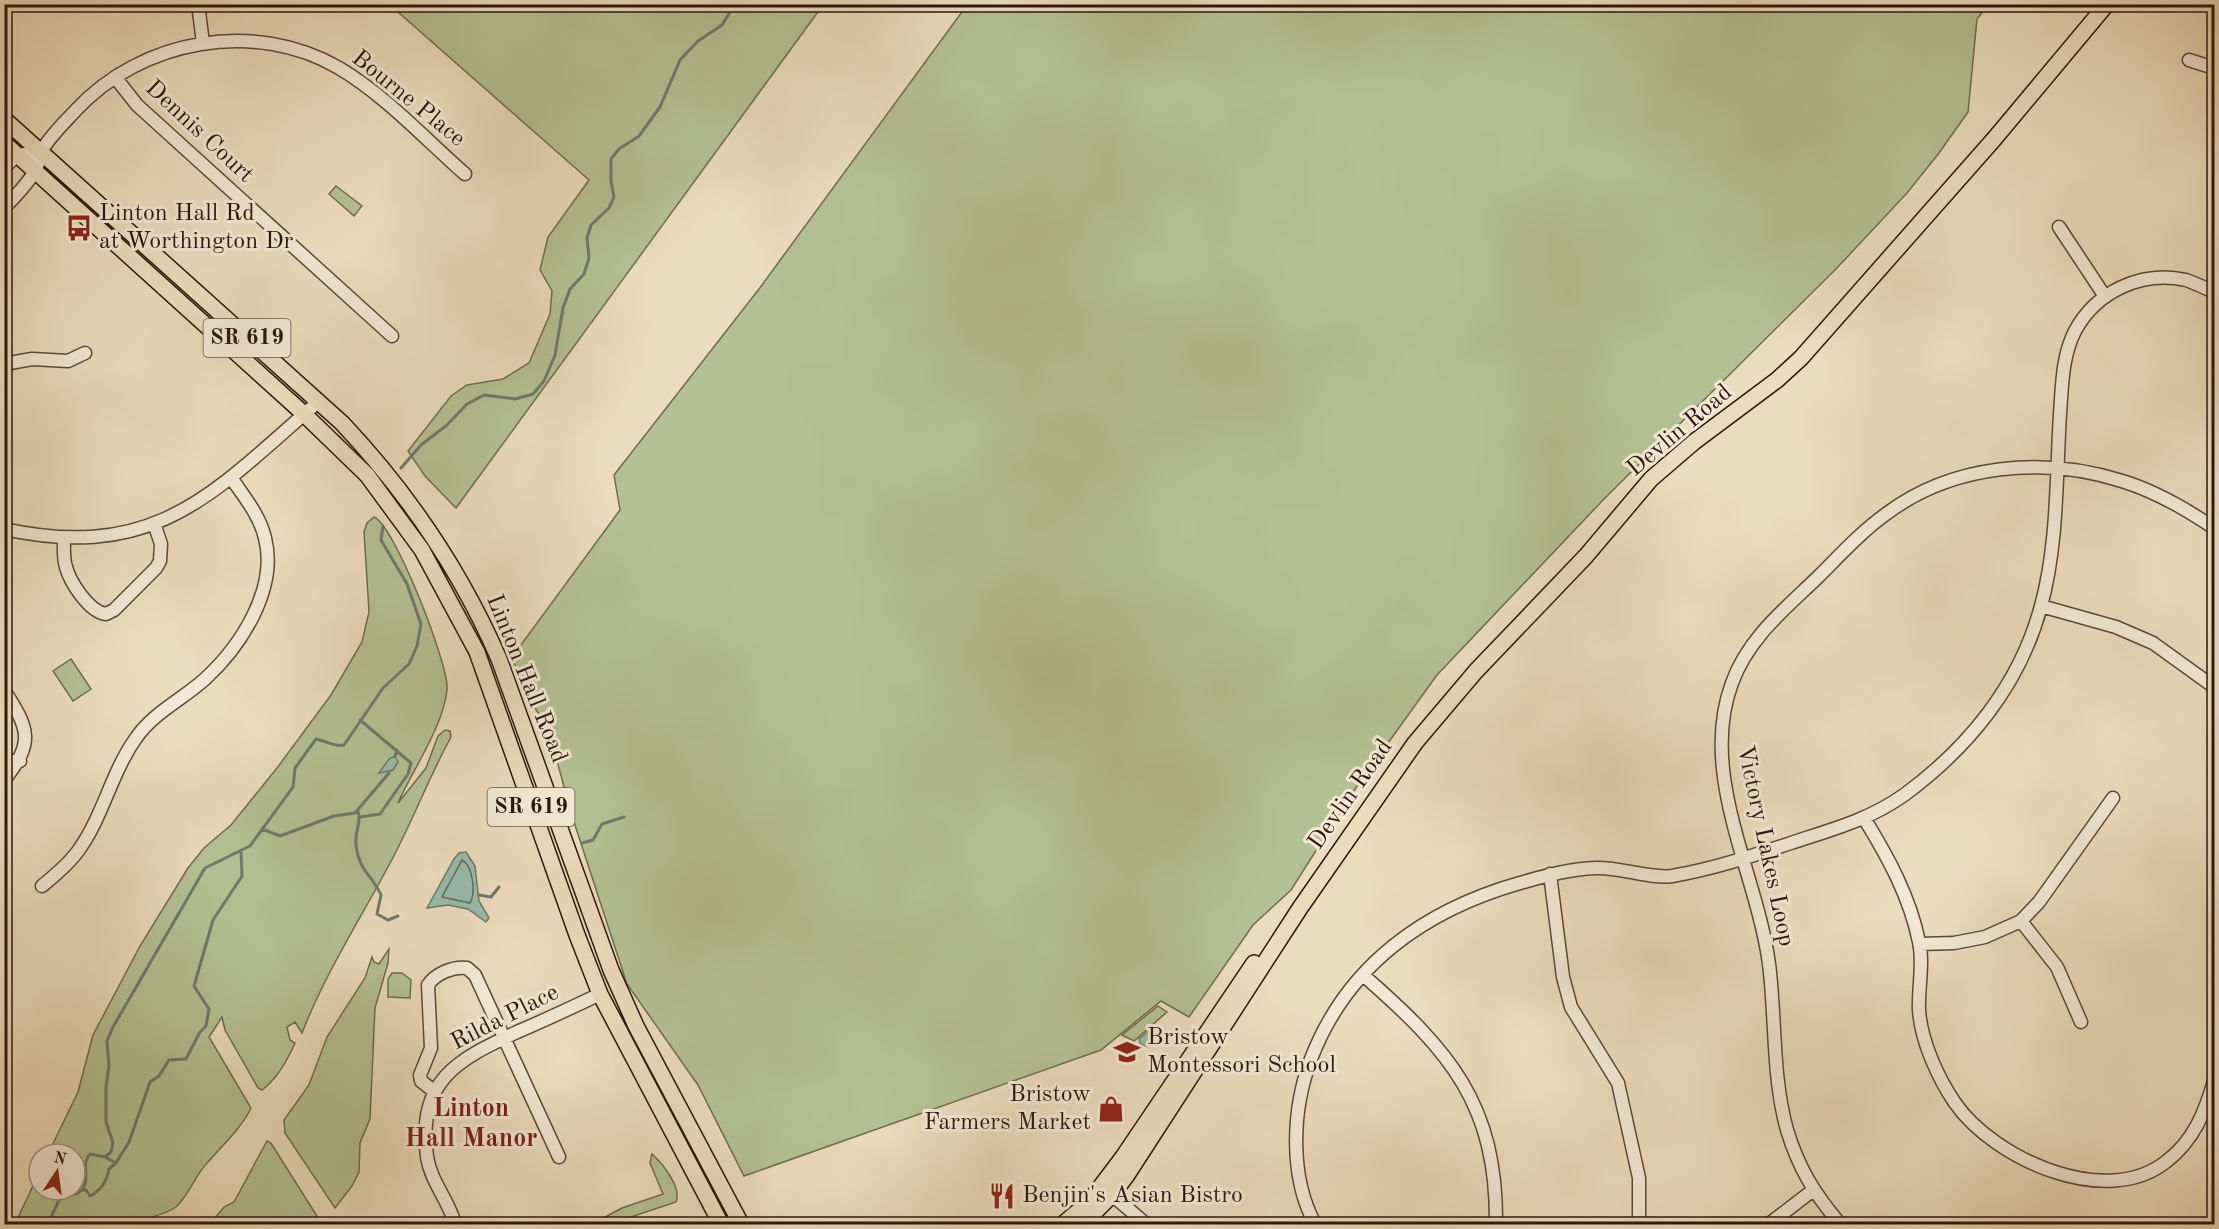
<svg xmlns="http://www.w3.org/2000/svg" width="2219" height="1229" font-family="'Old Standard TT',serif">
<rect width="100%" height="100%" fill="#ecdcbe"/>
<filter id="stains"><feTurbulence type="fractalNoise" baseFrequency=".00333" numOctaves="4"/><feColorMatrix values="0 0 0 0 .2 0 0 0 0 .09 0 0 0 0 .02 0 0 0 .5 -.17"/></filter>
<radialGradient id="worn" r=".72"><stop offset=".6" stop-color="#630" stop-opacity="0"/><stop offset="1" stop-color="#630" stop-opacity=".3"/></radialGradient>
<!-- green -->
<path fill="#b4c194" stroke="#706c50" stroke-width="1.5" d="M390 5H823L456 508 425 476 408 451 451 396 467 385 503 379 529 363 550 314 552 291 540 270 548 237 589 180Z
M967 5H1988L1977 19 1968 112 1939 153 1907 193 1836 269 1604 499 1437 675 1357 786 1291 890 1253 925 1189 1017 1161 1001 1101 1050 744 1176 698 1085 627 984 572 816 548 728 527 696 512 657 620 510 614 475 759 289Z
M336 186 362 206 354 216 329 194Z
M374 517C394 524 450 667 447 690 443 727 413 769 398 803L426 768 438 736 445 730 450 731 451 737C428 779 412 823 389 865 359 921 325 974 302 1033L295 1022 287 1027 290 1040 295 1043C288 1059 277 1079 262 1090L258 1088 225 1030 222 1017 209 1037 251 1108C243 1126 221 1147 208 1162 195 1175 190 1194 176 1207 143 1229 59 1224 15 1224L39 1173V1190H75V1154H48L78 1092 93 1035 140 946 188 868 204 848 231 825 277 768 331 695 362 642 369 612 364 532 367 523Z
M71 659 91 689 73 701 53 671Z
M389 949 388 963 375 1008 370 1119 360 1143 359 1172 352 1186 335 1208 285 1133 284 1120 309 1085 327 1037 365 978 372 957 374 962 379 964Z
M392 973H402L411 980 410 998 388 997V979Z
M1158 1006 1167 1012 1134 1041 1122 1035Z
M267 1141 271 1143 322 1224H210L224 1207 234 1202Z
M652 1154C662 1163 682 1187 676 1202L610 1224H592L622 1208 663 1194 650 1163Z"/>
<!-- water -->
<path fill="#99bcad" stroke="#6e7a6d" stroke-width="1.5" d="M395 756 398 762 393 770 379 773 389 759Z
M466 852 475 866 479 901 489 918 486 922 468 909 448 905 427 908 454 859 459 853Z
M1154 1026 1160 1030 1151 1044 1146 1047 1140 1043 1139 1039Z"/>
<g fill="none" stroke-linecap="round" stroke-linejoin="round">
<!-- shore -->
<path stroke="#63695c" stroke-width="1.5" d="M462 860C473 866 476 892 470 903L442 897Z"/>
<!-- stream -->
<path stroke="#6e7a6d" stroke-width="3" d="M401 468 421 445 447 425 467 404 484 395 515 399 533 394 544 381 555 355 563 308 570 289 584 274 589 258 587 238 591 225 609 208 614 197 611 181V159L619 149 639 136 660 107 680 60 698 41 722 25 735 4
M395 756 397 750
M358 812C362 822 354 833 356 845 359 871 372 875 381 895L377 914 388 920 398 916
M360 817 380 814 408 774 411 763 360 720
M262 829 280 836 334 816 355 813 389 773
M582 843 593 840 602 824 624 817
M479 895 491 897 499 887
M105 1157 116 1163 129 1142 150 1082 159 1076 169 1060 186 1059 200 1032 206 1026 209 1009 194 986 213 920 242 876 241 852
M82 1190H86L90 1196C102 1190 107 1180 109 1169L116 1163
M39 1224 50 1219 60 1198C66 1195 72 1196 78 1193 94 1182 79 1165 90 1154L105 1157 111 1152 113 1143 106 1122V1087L109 1066 107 1041 113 1027 205 868 250 846 293 787 295 768 316 739C327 741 334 747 344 745L383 688 409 664 417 646 421 624 407 584 381 540 383 526"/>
<!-- minor casing -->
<g stroke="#5d4838" stroke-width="15">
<path id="minor" d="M198 4 203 43
M2189 60 2214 68
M115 77 137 105 392 336
M4 168 17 155 41 152
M4 208C15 197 26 185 34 173 39 167 38 158 41 152 49 137 65 122 76 110 142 39 255 19 339 68 386 96 424 138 465 174
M2059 227 2104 295
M4 364 32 359 68 361 85 353
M4 529C157 562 213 493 318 402
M64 538C64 547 63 558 66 567 70 582 89 612 106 614L114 610 156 568 160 561 161 544 154 523
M2041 606 2116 627 2153 643 2214 687
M4 690C29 729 35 742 4 780
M4 761H20
M1864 818C1888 857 1910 897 1919 942 1924 963 1918 988 1919 1010 1921 1041 1938 1078 1955 1103 1994 1159 2107 1210 2167 1161 2194 1140 2205 1112 2214 1081
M1550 874 1563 977 1571 1007 1618 1083 1639 1178V1224
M42 886C55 875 68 865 78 851 103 817 111 773 136 738 153 713 183 699 205 679 241 646 278 589 265 538 260 516 245 498 232 479
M2021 921 2057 967 2081 1022
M1920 944 1954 943 1985 937 2021 921 2039 902 2113 798
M1363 975C1450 1051 1497 1104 1496 1224
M435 1092 421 1081 420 1075 431 1048 428 985C435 974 453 966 467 968L475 975 559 1157
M1105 1189 1146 1224
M455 1224C449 1201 431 1182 427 1157 417 1080 457 1060 517 1032 545 1020 573 1007 600 994
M1315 1224C1289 1176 1292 1109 1311 1059 1347 965 1425 910 1520 883 1545 876 1569 869 1596 868 1620 867 1649 879 1672 876 1713 869 1752 856 1791 843 1830 830 1869 820 1904 795 1968 748 2020 685 2041 606 2058 544 2056 478 2060 414 2062 387 2062 356 2075 331 2096 292 2141 270 2186 280 2195 283 2205 288 2214 292
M1769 1224 1812 1191
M1840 1224C1814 1193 1799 1169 1787 1130 1772 1076 1776 1019 1769 964 1757 873 1698 774 1732 683 1748 638 1785 609 1818 577 1840 555 1861 532 1886 514 1952 464 2045 456 2122 481 2155 491 2186 509 2214 528"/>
</g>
<!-- major casing -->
<g stroke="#2d160c" stroke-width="18">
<path id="major" d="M4 119 342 423C408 493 460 569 499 659L611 970 636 1026 741 1224
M4 143 304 414 367 475 422 550 477 652 577 935 600 994 721 1224
M1063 1224 1089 1202 1123 1157 1254 963
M1083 1224 1112 1195 1127 1175 1300 908 1415 743 1476 671 1586 556 1651 479 1694 442 1777 380 1801 358 1995 138 2107 4"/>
</g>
<!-- minor -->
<use href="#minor" stroke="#f3e8d5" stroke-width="12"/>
<!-- major -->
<use href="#major" stroke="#ecdcbe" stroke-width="15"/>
</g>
<!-- icons -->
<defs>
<g id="bus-bare" transform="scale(2.07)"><path d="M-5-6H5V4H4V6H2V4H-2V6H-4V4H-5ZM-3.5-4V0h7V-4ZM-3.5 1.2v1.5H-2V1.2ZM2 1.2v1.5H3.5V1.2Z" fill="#8f2418" stroke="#f3e8d5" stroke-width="2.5" paint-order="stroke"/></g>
<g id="school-bare" transform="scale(2.07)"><path d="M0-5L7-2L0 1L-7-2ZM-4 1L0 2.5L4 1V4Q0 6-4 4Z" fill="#8f2418" stroke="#f3e8d5" stroke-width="2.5" paint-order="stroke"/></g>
<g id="shop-bare" transform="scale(2.07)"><path d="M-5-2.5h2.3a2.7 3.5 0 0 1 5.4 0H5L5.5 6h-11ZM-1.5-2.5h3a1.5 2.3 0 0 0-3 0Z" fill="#8f2418" stroke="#f3e8d5" stroke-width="2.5" paint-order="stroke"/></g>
<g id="restaurant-bare" transform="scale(2.07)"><path d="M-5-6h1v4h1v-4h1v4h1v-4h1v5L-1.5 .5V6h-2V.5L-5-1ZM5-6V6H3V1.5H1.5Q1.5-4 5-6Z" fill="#8f2418" stroke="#f3e8d5" stroke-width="2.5" paint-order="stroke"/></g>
</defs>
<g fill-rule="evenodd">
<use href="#bus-bare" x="79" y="228"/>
<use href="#school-bare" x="1127" y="1052"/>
<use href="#shop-bare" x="1111" y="1109"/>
<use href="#restaurant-bare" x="1002" y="1196"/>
</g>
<g text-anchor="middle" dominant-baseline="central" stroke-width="6" stroke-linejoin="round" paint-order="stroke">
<!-- shield labels -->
<g fill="#f3e8d5" stroke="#685548" stroke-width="1.5">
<rect x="203.5" y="319" width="87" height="38" rx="4.5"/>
<rect x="487.5" y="788" width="87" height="38" rx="4.5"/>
</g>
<g font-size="22" font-weight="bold" fill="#2d160c">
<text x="247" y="338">SR 619</text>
<text x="531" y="807">SR 619</text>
</g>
<!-- street labels -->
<g font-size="24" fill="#2d160c" stroke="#f3e8d5">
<text transform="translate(408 99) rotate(39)">Bourne Place</text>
<text transform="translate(199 132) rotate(43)">Dennis Court</text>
<text transform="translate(1680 431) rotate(-40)">Devlin Road</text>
<text transform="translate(526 679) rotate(68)">Linton Hall Road</text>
<text transform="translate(1351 795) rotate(-55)">Devlin Road</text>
<text transform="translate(1765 846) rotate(78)">Victory Lakes Loop</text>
<text transform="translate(505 1018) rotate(-27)">Rilda Place</text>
</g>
<!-- poi labels -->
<g font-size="24" fill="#2d160c" stroke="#f3e8d5" text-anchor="start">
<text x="99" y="214">Linton Hall Rd<tspan x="99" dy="28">at Worthington Dr</tspan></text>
<text x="1147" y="1038">Bristow<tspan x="1147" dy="28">Montessori School</tspan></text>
<text x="1091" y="1095" text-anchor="end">Bristow<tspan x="1091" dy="28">Farmers Market</tspan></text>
<text x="1022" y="1196">Benjin's Asian Bistro</text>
</g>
<!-- neighbourhood labels -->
<g font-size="26" font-weight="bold" fill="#7a1f14" stroke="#f3e8d5">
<text x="471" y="1109">Linton<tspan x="471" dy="30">Hall Manor</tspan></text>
</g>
</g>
<!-- margin -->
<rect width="2219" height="1229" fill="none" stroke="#ecdcbe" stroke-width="24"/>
<rect x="6" y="6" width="2207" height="1217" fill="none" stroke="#2d160c" stroke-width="3"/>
<rect x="12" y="12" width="2195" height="1205" fill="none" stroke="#2d160c" stroke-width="1.5"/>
<!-- north arrow -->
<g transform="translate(57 1172) rotate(13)"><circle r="28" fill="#f3e8d5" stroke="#a49485" stroke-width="1.5"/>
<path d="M0-4.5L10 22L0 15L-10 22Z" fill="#8f2418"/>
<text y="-9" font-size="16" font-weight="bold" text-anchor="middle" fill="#2d160c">N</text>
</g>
<rect width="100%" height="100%" filter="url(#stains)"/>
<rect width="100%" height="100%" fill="url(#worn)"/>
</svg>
